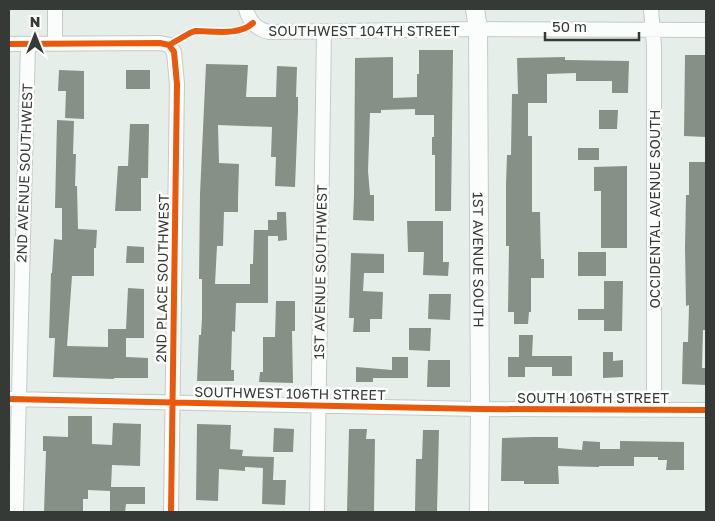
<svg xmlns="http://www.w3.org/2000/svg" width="715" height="521" font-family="'Golos Text',sans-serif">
<rect width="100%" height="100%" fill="#e6eeea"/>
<!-- building -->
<path fill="#869087" d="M419 50H453L451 211H435V155H432V137H434V115H415V109L381 110V113H370L368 171 370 195H374V221L353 220 354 195 355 58 393 57V98L417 97V74H419Z
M685 55H706V137L684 136Z
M565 57V60L629 61 628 93H612V81H576V73L547 74V103H528V136H532V212H540L541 259H544V278H531V312H529L528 324H514V312H508L509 246H506V184L507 155H511L512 94H518L517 58Z
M206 64 248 65 246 97H276L277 66 297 67 296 97H298V111L295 187 275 186 276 157H271L272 127 218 125 219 163 239 164 238 199V212H224L223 246H217L215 284H250V264H253L254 230H268V303H236L235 332 232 331 231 370H234V381H197L199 335H201L202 318V279H199L200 194Z
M59 70 84 71V119L65 118 66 91H58Z
M126 70H150V89H126Z
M599 110H618L617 129H599Z
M57 120 74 121 73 154H76L75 186H77L78 229 97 230 96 248H94V276H72L67 346 108 347V329H126L128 288 144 289V338H126V357L148 358V378H114V379L53 377 55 338H49L51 273H52L54 239 62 240V208H55Z
M130 124H149L148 178H141V211H115L118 166H128Z
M578 148H599V160H578Z
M689 162H705L706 297V330H703L702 368H706V385L682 384 683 342H688L689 305 686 306 685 248 686 195H689Z
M627 166V248H601V191H594V167Z
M277 212H286L287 240 278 241V236H268V220H277Z
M407 221H443V262H449L448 276 423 275 424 252H408Z
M127 246 144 247V263H126Z
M578 252H606V276H578Z
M351 253 384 254V273H364L363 291 383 292 382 319H370V332H353L354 318H349Z
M604 281H623L622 331H604V320H578V309H604Z
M429 294H451L450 320 428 319Z
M276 301H295V331H292L293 383 259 382 260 372H263V337H275Z
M409 328H431L430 351 409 350Z
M519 335H533L532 356H572V376H552V367H525V377H508V357H519Z
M603 352H613V361L623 360V377L603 378Z
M392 357H408V378H373V382H356V367L392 370Z
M428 360H450V387H427Z
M68 416H92V444L112 445 113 423 141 424 140 466 112 465 111 487H145V504H126L125 512H110V491L88 490V499H83V512H44L46 451H43V436L68 437Z
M197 424 231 425 230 449 243 450 242 456 274 457 273 480H286L285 505 262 504 263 468 245 467V471L219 469 218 501 196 500Z
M274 428 294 429 293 452H273Z
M349 429H367L366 439H375L374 512H347Z
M423 430H439L437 512H415L416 459H422Z
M533 437H558V448L582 450 583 441 600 442V449H620V441L684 442V470H666L667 460H658V457H634V466H599V467L558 466 559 484H524V481H501L502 438Z"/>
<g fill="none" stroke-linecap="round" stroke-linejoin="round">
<!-- minor casing -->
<g stroke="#c5cac7" stroke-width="16">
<path id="minor" d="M55 9V43
M246 9C249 21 257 30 270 32L478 29 706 30
M651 9 654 46V409
M9 44 160 43 169 45 174 52 177 84 171 512
M9 399 480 409 706 410
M16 512 28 44
M317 512 324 31"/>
</g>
<!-- tertiary casing -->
<g stroke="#c5cac7" stroke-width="20">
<g id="tertiary">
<path id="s1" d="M475 9 478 29 480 409 479 512"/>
</g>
</g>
<!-- minor -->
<use href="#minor" stroke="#fbfcfc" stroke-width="14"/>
<!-- tertiary -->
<use href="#tertiary" stroke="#fbfcfc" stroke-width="18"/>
<!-- cycleway casing -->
<g stroke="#fff" stroke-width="9">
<path id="cycleway" d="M9 44 160 43 169 45
M169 45 174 52 177 84 171 512
M169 45 190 33 195 31C214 31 239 36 253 23
M9 399 480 409 706 410"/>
</g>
<!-- cycleway -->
<use href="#cycleway" stroke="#e8590c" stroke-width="6"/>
</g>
<g text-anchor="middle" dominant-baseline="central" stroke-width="5" stroke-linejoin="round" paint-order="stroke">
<!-- street labels -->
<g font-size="14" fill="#353a37" stroke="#fff">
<text x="364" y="30">SOUTHWEST 104TH STREET</text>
<text transform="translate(24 173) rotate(-88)">2ND AVENUE SOUTHWEST</text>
<text transform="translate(654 209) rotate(-90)">OCCIDENTAL AVENUE SOUTH</text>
<text stroke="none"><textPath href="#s1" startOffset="251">1ST AVENUE SOUTH</textPath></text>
<text transform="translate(320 272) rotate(-89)">1ST AVENUE SOUTHWEST</text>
<text transform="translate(162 278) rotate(-89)">2ND PLACE SOUTHWEST</text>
<text transform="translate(290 393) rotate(1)">SOUTHWEST 106TH STREET</text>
<text x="593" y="397">SOUTH 106TH STREET</text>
</g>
</g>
<!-- border -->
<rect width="715" height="521" fill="none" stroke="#353a37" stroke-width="20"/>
<!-- north arrow -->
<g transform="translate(35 35)" stroke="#ffffff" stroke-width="4" paint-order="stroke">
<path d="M0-4L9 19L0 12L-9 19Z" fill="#353a37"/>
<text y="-8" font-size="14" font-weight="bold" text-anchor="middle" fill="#353a37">N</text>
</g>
<!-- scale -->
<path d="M545 32v8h94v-8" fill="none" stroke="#353a37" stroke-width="2.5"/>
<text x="552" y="32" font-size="15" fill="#353a37" stroke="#ffffff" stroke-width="4" paint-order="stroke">50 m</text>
</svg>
